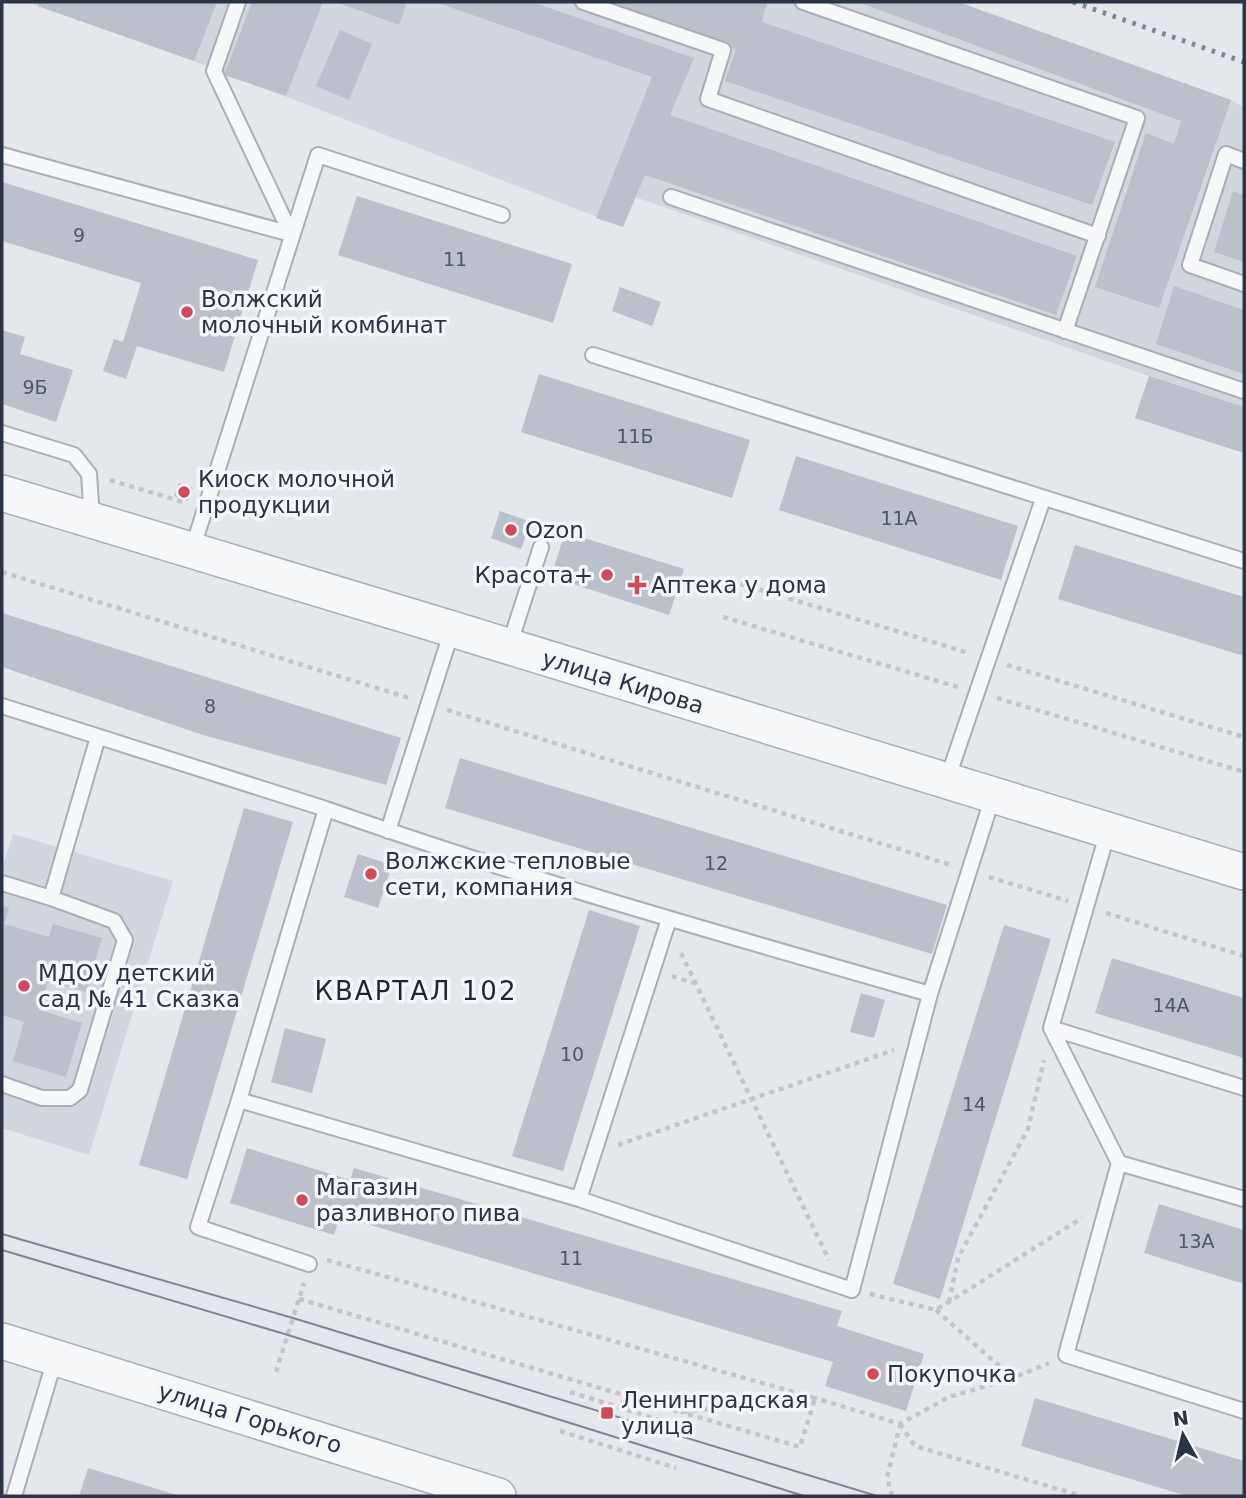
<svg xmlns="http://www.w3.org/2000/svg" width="1246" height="1498" font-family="'DejaVu Sans',sans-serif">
<rect width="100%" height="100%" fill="#e4e7ec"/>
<!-- built -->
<path fill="#d2d6de" d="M26 2H958L1231 100 1244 107V453L1135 418 1149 376 635 197 623 227 194 61Z
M13 834 173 881 89 1155 2 1128V870Z"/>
<!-- building -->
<path fill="#bbc0ca" d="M39 2H217L194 61 38 6Z
M252 2H323L286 96 224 75Z
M336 2H407L399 25Z
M435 2H532L694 58 670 115 1077 256 1056 315 645 175 623 227 596 218 652 77Z
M600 2H767L762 22 1115 142 1092 205 725 81 736 49Z
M858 2H958L1231 100 1159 308 1095 287 1146 133 1174 144 1181 121Z
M340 30 372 44 349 100 316 86Z
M2 182 258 260 224 372 137 346 126 379 103 371 114 339 123 342 141 283 2 241Z
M1233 191 1244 195V262L1214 252Z
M357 196 572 264 553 323 338 255Z
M1174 286 1244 310V374L1156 344Z
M620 287 661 302 652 326 612 311Z
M2 330 25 337 20 354 73 370 56 422 2 404Z
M539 374 750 440 732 498 521 432Z
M1149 376 1244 407V453L1135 418Z
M796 456 1018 526 1001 580 779 510Z
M179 483 193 488 188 501 174 496Z
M500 511 531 522 521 549 491 538Z
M565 532 684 569 669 615 551 577Z
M1075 545 1244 597V656L1058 599Z
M2 613 401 738 386 785 203 735 2 667Z
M460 758 947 905 932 954 445 808Z
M244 808 293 822 187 1179 139 1165Z
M358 854 392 865 378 908 344 897Z
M2 906 9 908 4 924 49 937 53 924 102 938 86 992 48 981 39 1010 82 1023 66 1077 13 1061 24 1022 2 1015Z
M589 910 640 926 563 1171 512 1156Z
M1004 925 1051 939 940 1299 893 1284Z
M1112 958 1244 998V1058L1095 1013Z
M861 993 885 1000 874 1038 850 1032Z
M285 1028 326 1039 312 1093 271 1082Z
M247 1148 350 1180 354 1168 842 1311 837 1326 924 1354 906 1411 825 1386 833 1362 340 1216 334 1235 230 1203Z
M1159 1204 1244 1230V1284L1144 1253Z
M1035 1398 1244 1461V1496H1187L1021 1446Z
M88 1468 180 1496H79Z"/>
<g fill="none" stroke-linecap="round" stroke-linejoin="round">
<!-- service casing -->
<g stroke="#a9aeb7" stroke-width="18">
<path id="service" d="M238 2 214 71 291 234
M583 2 723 50 708 99 1098 236
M803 2 1137 118 1065 331
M2 155 291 234
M1244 161 1226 154 1190 265 1244 284
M671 197 1244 391
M593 355 1244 561
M2 433 74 455 89 474 92 519
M192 550 318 155 502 215
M509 646 541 547
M2 706 326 809
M947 780 1043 499
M388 831 452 630
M1108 831 1051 1028 1119 1163
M2 883 51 898 114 921 125 940 80 1090 70 1098H42L2 1084
M51 898 98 737
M930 994 993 796
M1051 1028 1244 1088
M239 1100 198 1227 309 1264
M579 1199 239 1100 326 809C525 879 728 936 930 994L852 1290 579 1199 669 919
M1244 1199 1119 1163 1066 1355 1244 1411
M14 1496 55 1359"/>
</g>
<!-- tertiary casing -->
<g stroke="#a9aeb7" stroke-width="38">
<path id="tertiary" d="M2 493 452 629 1244 872
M2 1341 498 1496"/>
</g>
<!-- path -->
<path stroke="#c2c5cb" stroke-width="4.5" stroke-dasharray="5 5" stroke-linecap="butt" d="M110 480 186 503
M2 572 409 698
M731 581 969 653
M723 617 958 687
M1007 665 1244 737
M997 698 1244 772
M447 710 951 865
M989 877 1068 901
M1106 913 1244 956
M681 953 829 1260
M672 976 694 983
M618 1145 894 1050
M327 1260 815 1398 800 1447 681 1412
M870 1294 936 1310 1082 1218
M299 1299 681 1412 815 1398 900 1424 949 1397 1013 1378 1049 1363
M949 1302 958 1258 1028 1129 1044 1060
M936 1310 1013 1378
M276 1372 304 1283
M570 1392 691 1430
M900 1424 915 1446 1081 1496
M560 1431 676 1468
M892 1496 887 1477 900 1425"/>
<!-- service -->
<use href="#service" stroke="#f7f8fa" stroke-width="14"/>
<!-- tertiary -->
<use href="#tertiary" stroke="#f7f8fa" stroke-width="35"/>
<!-- tram -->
<path stroke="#7d8696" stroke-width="2" d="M2 1234 293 1318 877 1496
M2 1250 288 1335 804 1496"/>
<!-- rail -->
<path stroke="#7d8696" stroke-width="5" stroke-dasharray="3.5 7" stroke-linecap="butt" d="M1073 2 1244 62"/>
</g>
<!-- markers -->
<g fill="#d1495b" stroke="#f4f6f9" stroke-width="2.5">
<circle cx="187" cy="312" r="7"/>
<circle cx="184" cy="492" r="7"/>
<circle cx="511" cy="530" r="7"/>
<circle cx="607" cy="575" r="7"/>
<path d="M633.5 574.5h7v7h7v7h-7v7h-7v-7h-7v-7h7z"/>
<circle cx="371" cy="874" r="7"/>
<circle cx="24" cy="986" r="7"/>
<circle cx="302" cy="1200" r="7"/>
<circle cx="873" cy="1374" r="7"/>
<rect x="600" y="1406" width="14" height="14" rx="3.5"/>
</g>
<g text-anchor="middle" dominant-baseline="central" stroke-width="7" stroke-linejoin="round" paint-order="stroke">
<!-- number labels -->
<g font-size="19" fill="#4f5766">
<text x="79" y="235">9</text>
<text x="455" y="259">11</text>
<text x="35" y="387">9Б</text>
<text x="635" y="436">11Б</text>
<text x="899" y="518">11А</text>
<text x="210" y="706">8</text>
<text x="716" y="863">12</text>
<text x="1171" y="1005">14А</text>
<text x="572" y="1054">10</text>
<text x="974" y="1104">14</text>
<text x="1196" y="1241">13А</text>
<text x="571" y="1258">11</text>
</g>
<!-- poi labels -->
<g font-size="23" fill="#2b3445" stroke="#f4f6f9" text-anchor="start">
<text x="201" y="299">Волжский<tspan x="201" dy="26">молочный комбинат</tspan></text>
<text x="198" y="479">Киоск молочной<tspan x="198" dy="26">продукции</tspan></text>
<text x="525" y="530">Ozon</text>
<text x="593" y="575" text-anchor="end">Красота+</text>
<text x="651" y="585">Аптека у дома</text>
<text x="385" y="861">Волжские тепловые<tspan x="385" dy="26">сети, компания</tspan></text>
<text x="38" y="973">МДОУ детский<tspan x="38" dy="26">сад № 41 Сказка</tspan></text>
<text x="316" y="1187">Магазин<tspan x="316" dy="26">разливного пива</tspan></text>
<text x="887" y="1374">Покупочка</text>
<text x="621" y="1400">Ленинградская<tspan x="621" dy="26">улица</tspan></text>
</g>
<!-- street labels -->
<g font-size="23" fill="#2b3445" stroke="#f4f6f9">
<text transform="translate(623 682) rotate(17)">улица Кирова</text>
<text transform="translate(250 1418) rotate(17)">улица Горького</text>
</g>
<!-- quarter labels -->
<g font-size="26" letter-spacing="2" fill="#1d2536" stroke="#f4f6f9">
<text x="416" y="991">КВАРТАЛ 102</text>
</g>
</g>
<!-- border -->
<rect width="1246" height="1498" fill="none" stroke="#2b3445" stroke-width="7"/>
<!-- north arrow -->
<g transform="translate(1183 1435) rotate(352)" stroke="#f4f6f9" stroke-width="5" paint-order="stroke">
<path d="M0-5L12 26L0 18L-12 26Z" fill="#2b3445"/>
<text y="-10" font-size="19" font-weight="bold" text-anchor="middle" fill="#2b3445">N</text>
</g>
</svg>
